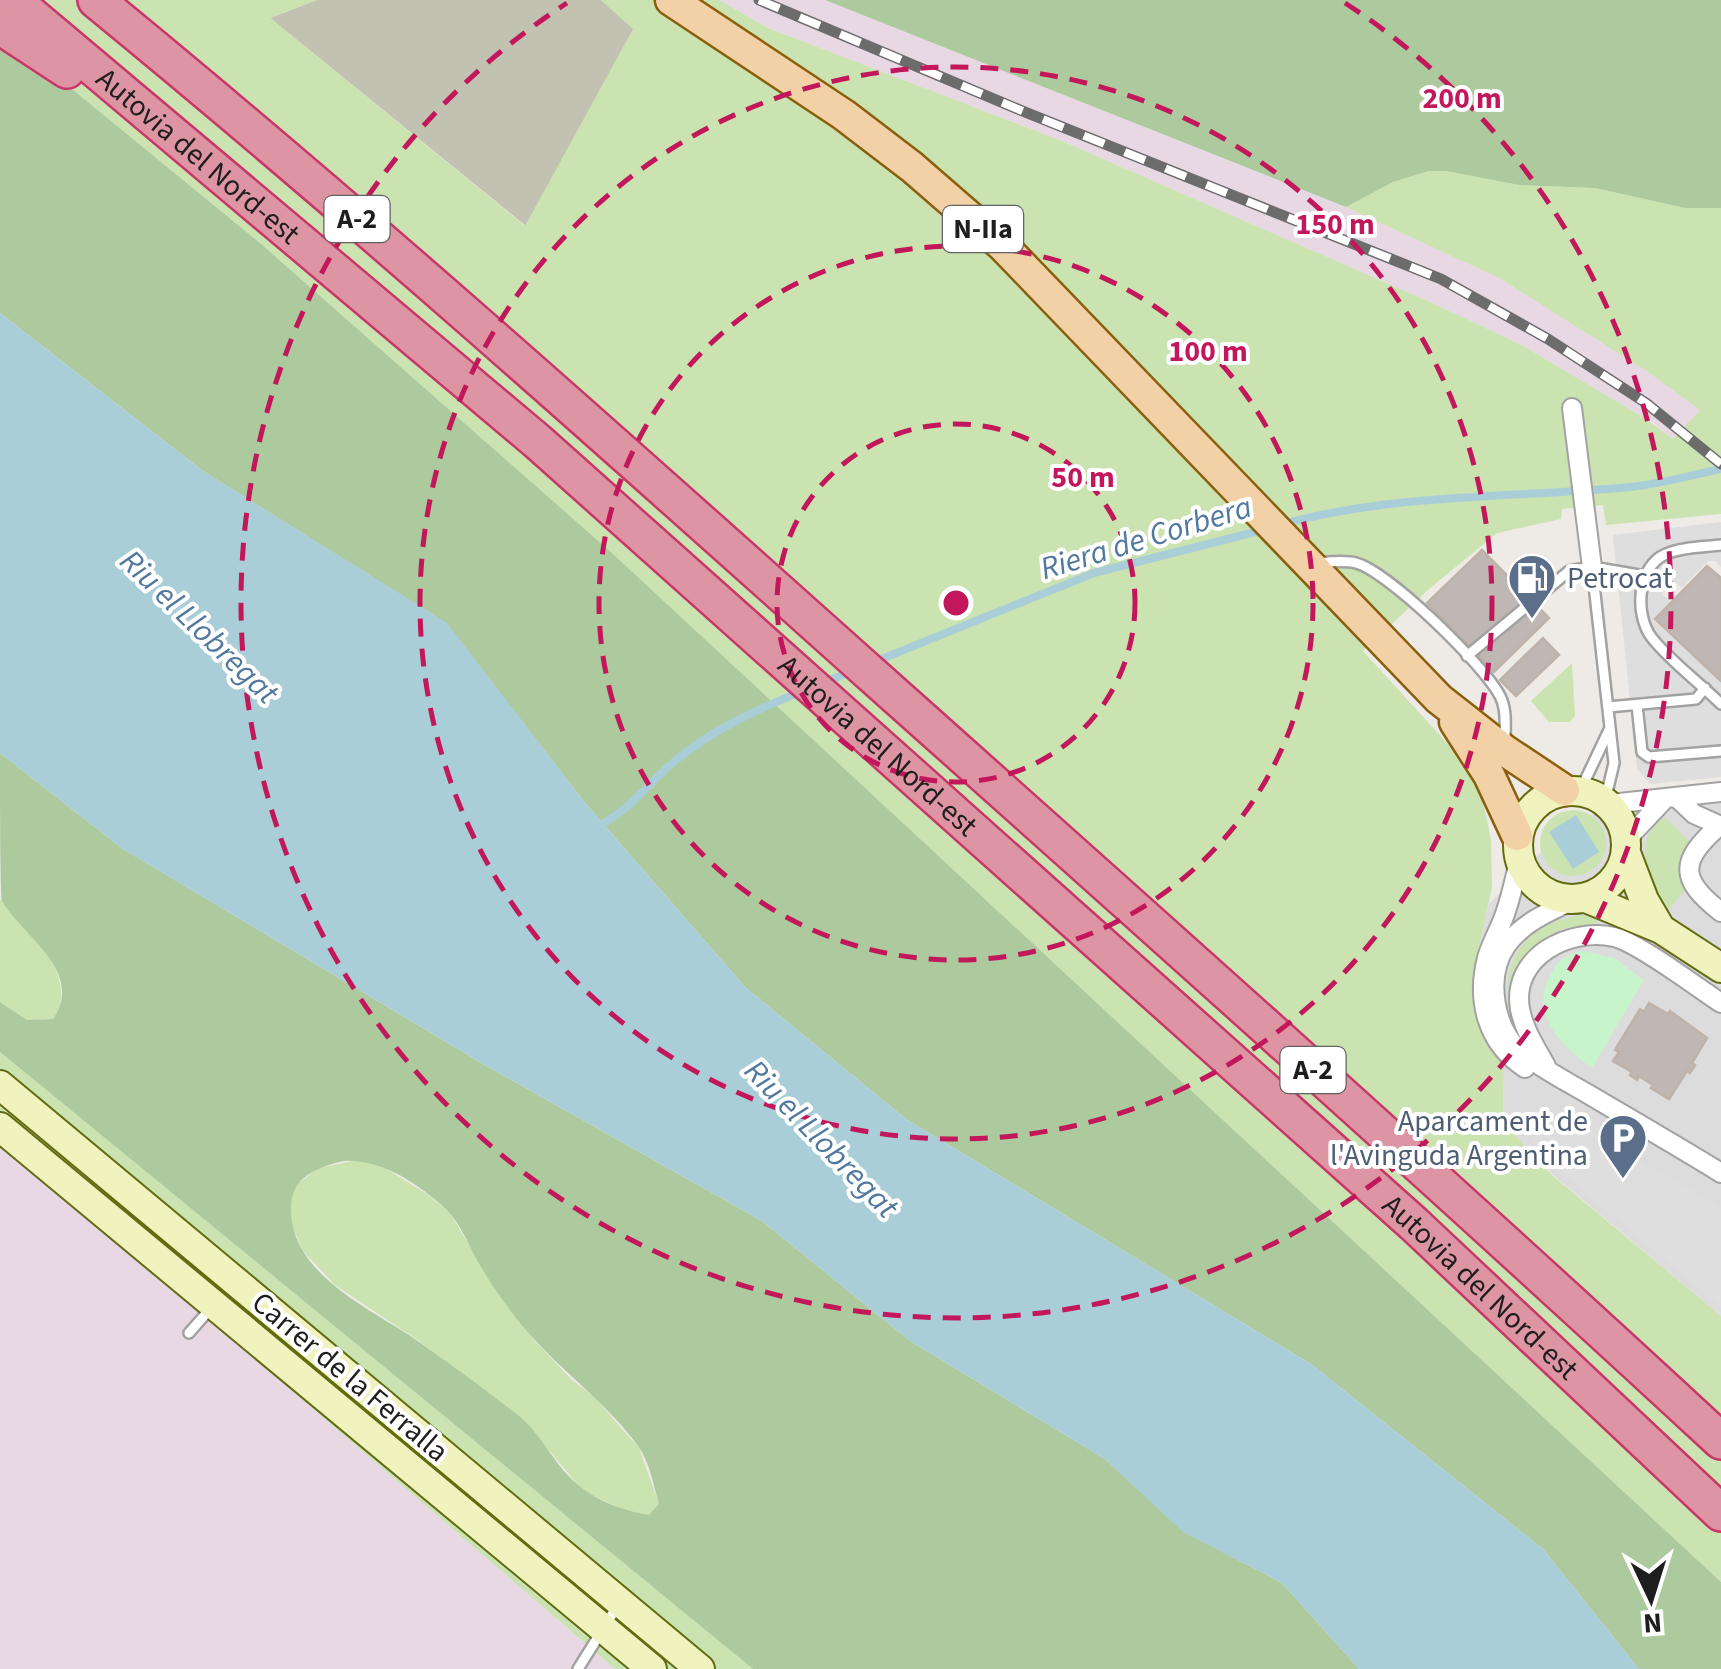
<svg xmlns="http://www.w3.org/2000/svg" width="1721" height="1669" font-family="'Source Sans 3',sans-serif">
<rect width="100%" height="100%" fill="#eeebe6"/>
<!-- residential -->
<path fill="#dcdcdc" d="M1721 783V1316L1553 1175 1513 1133 1503 1113 1504 1068 1480 1029 1474 971 1488 905 1569 824 1653 791Z"/>
<!-- industrial -->
<path fill="#e7d8e4" d="M719 0H825L1346 207 1499 278 1648 372 1701 410 1673 439 1653 423 1523 346 1439 306 1062 141 768 28Z
M0 1145 194 1306 615 1669H0Z"/>
<!-- construction -->
<path fill="#c2c2b2" d="M317 0H601L634 29 526 226 270 18Z"/>
<!-- grass -->
<path fill="#cae3b1" d="M0 0H317L270 18 525 226 633 29 601 0H719L768 28 1062 141 1439 306 1523 346 1643 417 1673 439 1700 410 1648 372 1499 278 1346 207 1393 182 1429 171H1447L1519 185 1595 188 1685 208H1721V514L1606 525 1603 505 1562 509 1561 519 1497 533 1429 589 1363 651 1478 777 1491 840 1492 887 1474 971 1480 1029 1504 1068 1503 1113 1513 1133 1553 1176 1721 1316V1582L612 553 260 243 0 30Z
M1572 663 1575 716 1570 722H1549L1531 701Z
M1540 843a33 33 0 1 1 66 0a33 33 0 1 1-66 0Z
M1665 817 1692 844 1688 886 1666 913C1650 884 1628 841 1665 817Z
M0 899C27 930 82 976 53 1019L27 1020 0 1002Z
M1598 913V926C1533 923 1522 959 1512 1013H1509C1498 948 1537 917 1598 913Z
M0 1052 753 1669H615L194 1306 0 1145Z
M356 1160 380 1165 427 1194 449 1212 508 1307 535 1341 571 1379 594 1397 639 1448 659 1504 649 1516 622 1509 583 1491 526 1423 419 1341 335 1285 303 1251 291 1224V1197L297 1185 316 1169Z"/>
<!-- forest -->
<path fill="#acca9e" fill-rule="evenodd" d="M825 0H1721V208H1685L1595 188 1519 185 1446 171H1429L1393 182 1346 207Z
M0 30 260 243 612 553 1721 1582V1669H1639L1543 1549 1311 1364 906 1119 745 987 586 804 446 623 203 471 0 313Z
M0 753 123 849 483 1064 762 1221 910 1341 1105 1459 1184 1532 1282 1583 1359 1669H753L0 1052V1002L27 1020 53 1019C85 971 24 938 2 901 0 890 0 775 0 753ZM343 1161C379 1159 412 1180 439 1203 458 1218 466 1239 477 1260 493 1288 514 1318 536 1341 569 1377 609 1406 638 1446 650 1463 653 1484 659 1504L649 1515C609 1508 577 1492 554 1458 542 1442 531 1424 514 1412 484 1389 453 1366 422 1344 375 1310 289 1276 291 1207 292 1176 317 1168 343 1161Z"/>
<!-- park -->
<path fill="#c7f4ca" d="M1583 951 1614 958 1644 980 1592 1068C1559 1045 1528 1012 1552 972 1558 960 1569 952 1583 951Z"/>
<!-- parking -->
<path fill="#dedede" d="M1721 522V567L1715 561H1708L1682 588 1675 582 1662 594 1670 601 1653 620 1721 682V777L1650 784 1637 769 1617 574 1654 586 1645 576 1616 568 1613 535Z
M1557 1110 1721 1208V1307L1537 1153 1524 1129Z"/>
<!-- water -->
<path fill="#aaced8" d="M0 313 203 471 447 623 586 804 745 987 906 1119 1311 1364 1543 1549 1639 1669H1359L1282 1583 1183 1532 1105 1459 910 1341 762 1221 483 1064 123 849 0 753Z
M1576 815 1599 852 1573 869 1549 832Z"/>
<g fill="none" stroke-linecap="round" stroke-linejoin="round">
<!-- stream -->
<path stroke="#aaced8" stroke-width="8" d="M1280 525C1393 493 1515 498 1631 487 1661 484 1691 475 1721 469
M874 662 1094 573 1267 529
M823 683 852 671
M598 826C631 810 648 783 676 760 712 730 758 709 800 692"/>
</g>
<!-- building -->
<path fill="#beb7b3" stroke="#bfb2a9" stroke-width="2.5" d="M1482 550 1549 618 1494 672 1427 603Z
M1707 566 1721 578V681L1655 619Z
M1543 638 1559 655 1516 696 1500 680Z
M1649 1003 1668 1014 1670 1011 1707 1038 1692 1063 1695 1065 1690 1073 1687 1071 1669 1099 1651 1088 1653 1085 1639 1076 1637 1080 1630 1075 1632 1072 1613 1061 1619 1052 1615 1050 1640 1009 1644 1012Z"/>
<g fill="none" stroke-linecap="round" stroke-linejoin="round">
<!-- lane casing -->
<g stroke="#a2a2a2" stroke-width="14">
<path id="lane" d="M1721 545C1705 547 1681 547 1666 554 1637 566 1634 615 1652 638 1671 662 1699 682 1721 704
M1317 563C1329 562 1344 560 1356 563 1389 572 1484 665 1500 696 1507 709 1505 727 1505 742
M1592 567 1614 763 1605 801
M1467 656 1569 571 1592 567 1645 576
M1637 705 1642 752 1649 757 1721 751
M1608 707 1696 699 1705 688
M1580 791 1609 730
M189 1333 211 1308
M578 1669 618 1605"/>
</g>
<!-- street casing -->
<g stroke="#a2a2a2" stroke-width="22">
<path id="street" d="M1572 408 1592 567
M1676 797 1694 814 1721 826
M1610 804 1721 792
M1719 826C1680 860 1678 879 1721 912
M1626 840 1663 801
M1519 861C1515 879 1511 897 1505 914 1500 929 1491 943 1487 958 1476 1001 1487 1043 1525 1068
M1576 899C1552 910 1521 923 1506 946 1485 977 1494 1030 1522 1053 1542 1069 1566 1081 1588 1094 1632 1120 1677 1146 1721 1173
M1546 1066C1536 1048 1524 1030 1520 1009 1511 957 1569 927 1614 937 1637 942 1698 988 1721 1003"/>
</g>
<!-- secondary casing -->
<g stroke="#626b10" stroke-width="32">
<path id="secondary" d="M1518 845a54 54 0 1 1 108 0a54 54 0 1 1-108 0Z
M1626 853 1644 900 1661 929
M1586 898 1661 929 1721 968
M0 1085 700 1669
M0 1127 652 1669"/>
</g>
<!-- primary casing -->
<g stroke="#8a600f" stroke-width="35">
<path id="primary" d="M671 0 844 115 912 167 1003 246 1439 699 1504 750 1564 790
M1455 722 1489 775 1517 835"/>
</g>
<!-- highway casing -->
<g stroke="#c9366a" stroke-width="40">
<g id="highway">
<path id="s1" d="M13 0 537 441 1414 1224 1721 1513"/>
<path d="M96 0C361 217 615 445 870 673 1155 927 1440 1181 1721 1441"/>
<path d="M0 26 67 70"/>
</g>
</g>
<!-- lane -->
<use href="#lane" stroke="#fff" stroke-width="9"/>
<!-- street -->
<use href="#street" stroke="#fff" stroke-width="18"/>
<!-- secondary -->
<use href="#secondary" stroke="#f1f3bf" stroke-width="28"/>
<!-- primary -->
<use href="#primary" stroke="#f3d1a6" stroke-width="30"/>
<!-- highway -->
<use href="#highway" stroke="#de95a3" stroke-width="35"/>
<!-- rail casing -->
<g stroke="#6c6c6c" stroke-width="11">
<path id="rail" d="M759 0 1020 110 1441 279 1548 339 1646 403 1721 464"/>
</g>
<!-- rail -->
<use href="#rail" stroke="#fff" stroke-width="8" stroke-dasharray="22" stroke-linecap="butt"/>
</g>
<!-- distance rings -->
<g fill="none" stroke="#c2185b" stroke-width="5" stroke-dasharray="18 12">
<circle cx="956" cy="603" r="179"/>
<circle cx="956" cy="603" r="357"/>
<circle cx="956" cy="603" r="536"/>
<path d="M1345 3A715 715 0 1 1 567 3"/>
</g>
<!-- icons -->
<defs>
<g id="fuel-pin" transform="scale(2.5)"><path d="M0 17L-7.5 6A9.5 9.5 0 1 1 7.5 6Z" fill="#5c6f8a" stroke="#fff"/><path d="M-5.5-6h7V0h2V4h1.3V-2.5L3-4.5l.8-.8L6-3V5H2.5V1h-1V6h-7ZM-4.2-4.7v3.2H.2V-4.7Z" fill="#fff"/></g>
<g id="parking-pin" transform="scale(2.5)"><path d="M0 17L-7.5 6A9.5 9.5 0 1 1 7.5 6Z" fill="#5c6f8a" stroke="#fff"/><path d="M-3.5-5.5H1a3.5 3.5 0 0 1 0 7H-1V5.5H-3.5ZM-1-3.4V-.6H.8a1.4 1.4 0 0 0 0-2.8Z" fill="#fff"/></g>
</defs>
<g fill-rule="evenodd">
<use href="#fuel-pin" x="1532" y="578"/>
<use href="#parking-pin" x="1623" y="1138"/>
</g>
<g text-anchor="middle" dominant-baseline="central" stroke-width="8" stroke-linejoin="round" paint-order="stroke">
<!-- shield labels -->
<g fill="#fff" stroke="#626262" stroke-width="2.5">
<rect x="324.5" y="196" width="65" height="46" rx="8"/>
<rect x="943" y="206" width="80" height="46" rx="8"/>
<rect x="1280.5" y="1047" width="65" height="46" rx="8"/>
</g>
<g font-size="28" font-weight="bold" fill="#1e1e1e">
<text x="357" y="219">A-2</text>
<text x="983" y="229">N-IIa</text>
<text x="1313" y="1070">A-2</text>
</g>
<!-- street labels -->
<g font-size="30" fill="#1e1e1e" stroke="#fff">
<text stroke="none"><textPath href="#s1" startOffset="242">Autovia del Nord-est</textPath></text>
<text stroke="none"><textPath href="#s1" startOffset="1142">Autovia del Nord-est</textPath></text>
<text stroke="none"><textPath href="#s1" startOffset="1952">Autovia del Nord-est</textPath></text>
<text transform="translate(350 1377) rotate(40)">Carrer de la Ferralla</text>
</g>
<!-- service labels -->
<g font-size="30" fill="#4e5e75" stroke="#fff" text-anchor="start">
<text x="1567" y="578">Petrocat</text>
<text x="1588" y="1121" text-anchor="end">Aparcament de<tspan x="1588" dy="34">l'Avinguda Argentina</tspan></text>
</g>
<!-- water labels -->
<g font-size="32" font-style="italic" fill="#51789e" stroke="#fff">
<text transform="translate(1146 538) rotate(-17)">Riera de Corbera</text>
<text transform="translate(199 627) rotate(44)">Riu el Llobregat</text>
<text transform="translate(821 1139) rotate(46)">Riu el Llobregat</text>
</g>
</g>
<circle cx="956" cy="603" r="15" fill="#c2185b" stroke="#fff" stroke-width="5"/>
<g font-size="30" text-anchor="middle" font-weight="bold" fill="#c2185b" stroke="#fff" stroke-width="8" stroke-linejoin="round" paint-order="stroke">
<text x="1462" y="108">200 m</text>
<text x="1335" y="234">150 m</text>
<text x="1208" y="361">100 m</text>
<text x="1083" y="487">50 m</text>
</g>
<!-- north arrow -->
<g transform="translate(1651 1599) rotate(176)" stroke="#ffffff" stroke-width="8" paint-order="stroke">
<path d="M0-8L18 38L0 25L-18 38Z" fill="#1e1e1e"/>
<text y="-15" font-size="28" font-weight="bold" text-anchor="middle" fill="#1e1e1e">N</text>
</g>
</svg>
